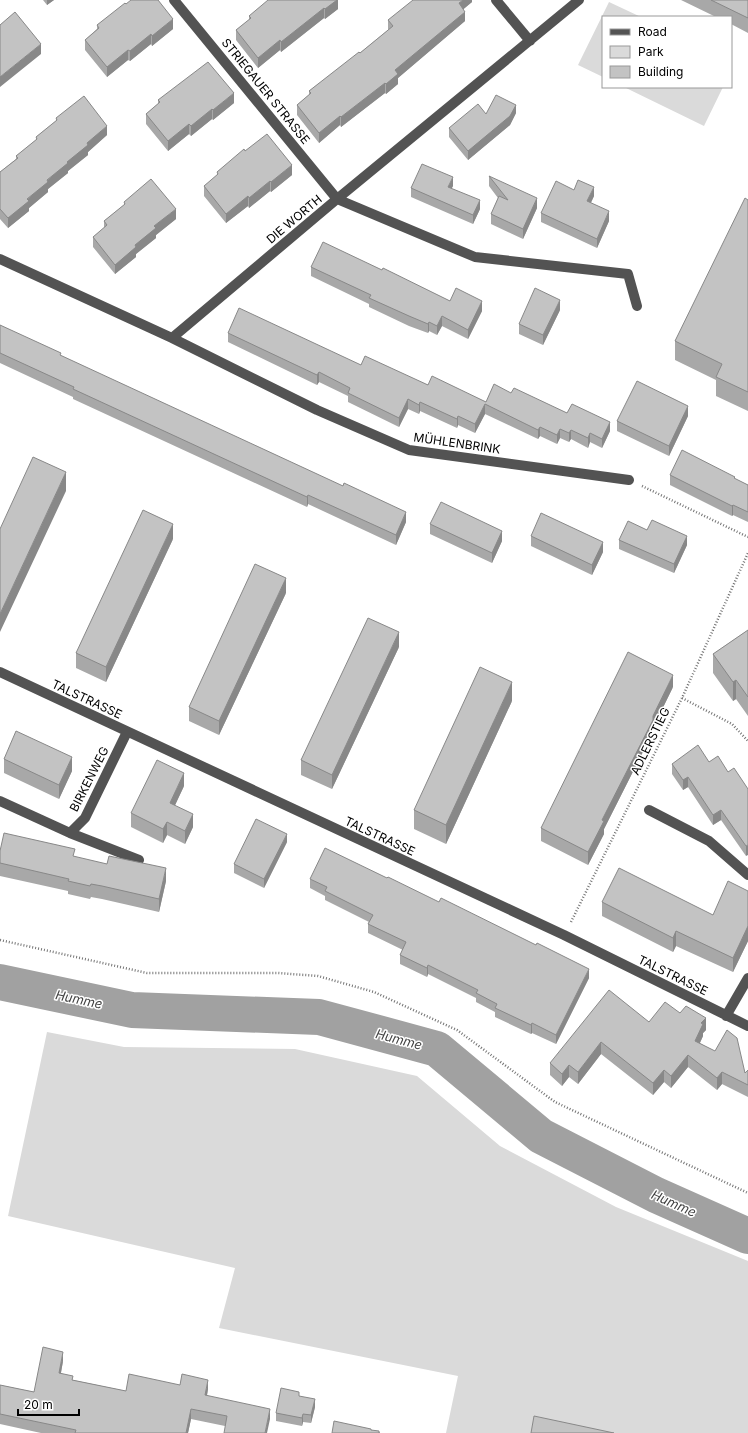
<svg xmlns="http://www.w3.org/2000/svg" width="748" height="1433" font-family="Inter,sans-serif">
<rect width="100%" height="100%" fill="#fff"/>
<!-- green -->
<path fill="#dadada" d="M609 2 641 17H603V77L578 65Z
M624 87H723L704 126Z
M47 1032 124 1047 295 1049 417 1076 500 1146 616 1207 748 1261V1433H446L458 1376 219 1328 235 1268 8 1216Z"/>
<g fill="none" stroke-linecap="round" stroke-linejoin="round">
<!-- river -->
<path stroke="#a1a1a1" stroke-width="36" d="M0 982 132 1010 319 1017 437 1049 541 1136 656 1195 748 1236"/>
<!-- path -->
<path stroke="#757575" stroke-width="2.5" stroke-dasharray="1 2" stroke-linecap="butt" d="M642 486 748 537
M682 698 732 724 748 741
M571 922 682 698 748 553
M0 940 147 973H278L318 976 374 992 457 1030 555 1102 748 1193"/>
<!-- minor -->
<path stroke="#535353" stroke-width="10" d="M174 0 337 199 475 257 628 274 637 306
M496 0 530 41
M0 259 172 338 337 199 579 0
M172 338 317 410 409 450 629 480
M0 672 564 935 748 1026
M0 801 70 833 139 860
M649 810 709 841 748 875
M70 833 85 818 127 732
M726 1016 748 978"/>
</g>
<!-- wall -->
<path fill="#a8a8a8" d="M43 0H54L47 5Z
M338 0V9L325 19 324 18 281 52 280 50 258 68 236 40V30L249 20V16Z
M472 0V2L463 9 465 21 398 78V84L386 94 385 93 341 127 340 125 319 143 297 115V105L309 95V91L360 53 388 30V20Z
M681 0H748V33L731 24V17H716Z
M126 4 173 29 152 46 151 44 130 61 128 60 107 77 85 50V40L97 29V25Z
M158 100 234 103 213 120 212 119 191 136 189 134 168 151 146 124V114L158 104Z
M516 113 510 125 468 160 449 137V128L486 114Z
M56 118 107 135 88 152V155L68 171V173L48 189V192L29 208V211L8 228 0 219V172L16 159V156L36 140V137L56 121Z
M245 151 292 175 271 192 270 191 249 208 248 206 226 223 204 196V186L217 176V172Z
M489 176 537 208 523 239 491 224V214L498 198 489 186Z
M453 186 451 188 480 209 473 224 411 197V188Z
M574 190 594 196 591 203 609 221 597 248 541 222V213Z
M748 200V411L716 396V380L675 360V341Z
M124 202 176 219 156 235V238L136 254V257L115 274 93 247V237L104 228V221L124 205Z
M311 267 382 270 450 301 482 311 468 339 442 326 437 335 429 331 428 333 409 326 369 307V304L311 276Z
M560 310 543 345 519 334V324Z
M0 325 61 356 406 522 396 545 308 504 307 507 73 399V397L0 363Z
M228 333 361 365 486 402 511 393 567 413 610 431 602 448 590 442 588 448 571 439 569 442 560 438 557 444 540 436 538 439 485 414 475 433 458 425 457 428 420 411 419 414 408 409 399 427 348 402V396L319 382 317 385 228 342Z
M688 416 669 456 617 431V421Z
M670 475 735 479 748 485V522L733 515 732 516 670 485Z
M430 524 502 541 492 563 430 534Z
M647 530 687 545 674 573 619 549V540Z
M531 536 603 552 592 575 531 546Z
M173 539 106 682 76 668V653Z
M286 593 219 735 189 721V707Z
M748 630V716L736 699 733 701 713 673V654Z
M399 647 332 789 301 775V760Z
M673 687 653 728V732L604 829V834L588 865 541 841V828Z
M512 701 446 844 414 829V810Z
M4 759 72 771 59 799 4 773Z
M709 762 728 772 748 789 746 856 721 820 713 825 688 787 683 790 672 774V764Z
M184 786 175 805 193 827 185 844 167 835 163 843 131 827V813Z
M287 842 264 888 234 873V864Z
M0 851 75 857 166 881 159 912 102 899 91 897 90 899 68 894V891L0 876Z
M310 879 589 978 556 1044 532 1033 531 1034 495 1017V1012L476 1002V998L428 974 427 977 400 964V955L403 950 368 933V924L369 922 325 900V896L310 888Z
M748 891V941L733 972 676 946 673 952 602 916V902L713 915Z
M680 1013 706 1030 703 1033V1036L700 1043 745 1073 748 1070V1097L722 1084 717 1090 688 1067 671 1088 664 1082 653 1095 601 1054 578 1084 569 1077 562 1086 550 1075V1063L649 1022Z
M63 1361 61 1373 73 1380 126 1391 180 1385 208 1389 207 1396 270 1419 225 1426 191 1419 188 1433H41L0 1424V1385L34 1392Z
M299 1396 315 1407 311 1423 303 1422 302 1426 276 1421V1413Z"/>
<!-- shaded-wall -->
<path fill="#888" d="M47 0H54L47 5Z
M333 0H338V9L325 19V9Z
M463 0H472V2L459 13V3Z
M324 8V18L281 52V42Z
M465 12V21L398 78V84L386 94V84L395 70Z
M173 19V29L152 46V36Z
M151 34V44L130 61V51Z
M280 40V50L258 68V58Z
M41 44V54L0 87V91V77Z
M128 50V60L107 77V67Z
M385 83V93L341 127V117Z
M234 93V103L213 120V110Z
M516 105V113L510 125 468 160V151Z
M212 109V119L191 136V126Z
M340 116V125L319 143V133Z
M189 124V134L168 151V141Z
M107 126V135L88 152V155L68 171V173L48 189V192L29 208V211L8 228V218L87 143Z
M292 165V175L271 192V182Z
M453 177V186L448 196V187Z
M270 181V191L249 208V198Z
M594 187V196L587 210V201Z
M248 196V206L226 223V214Z
M537 198V208L523 239V229Z
M480 200V209L473 224V215Z
M176 209V219L156 235V238L136 254V257L115 274V265L154 226Z
M609 211V221L597 248V239Z
M560 300V310L543 345V335Z
M482 301V311L468 339V330Z
M442 316V326L437 335V326Z
M429 322V331L428 333V324Z
M319 372V382L317 385V375Z
M408 399V409L399 427V418Z
M420 402V411L419 414V405Z
M485 404V414L475 433V424Z
M688 406V416L669 456V446Z
M458 416V425L457 428V419Z
M610 422V431L602 448V439Z
M540 427V436L538 439V430Z
M560 429V438L557 444V435Z
M571 430V439L569 442V433Z
M590 433V442L588 448V438Z
M66 472V491L0 632V614Z
M308 495V504L307 507V497Z
M733 505V515L732 516V506Z
M406 512V522L396 545V535Z
M173 524V539L106 682V667Z
M502 531V541L492 563V553Z
M687 536V545L674 573V564Z
M603 542V552L592 575V565Z
M286 578V593L219 735V721Z
M399 632V647L332 789V775Z
M673 675V687L653 728V732L604 829V834L588 865V852L602 820Z
M736 680V699L733 701V682Z
M512 682V701L446 844V825Z
M72 757V771L59 799V785Z
M184 773V786L170 816V803Z
M688 777V787L683 790V780Z
M721 810V820L713 825V815Z
M193 814V827L185 844V831Z
M167 822V835L163 843V829Z
M287 834V842L264 888V879Z
M748 845V855L746 856V846Z
M166 868V881L159 912V899Z
M748 926V941L733 972V958Z
M676 931V946L673 952V938Z
M428 965V974L427 977V968Z
M589 969V978L556 1044V1035Z
M706 1018V1030L703 1033V1036L695 1053V1041L701 1023Z
M532 1023V1033L531 1034V1025Z
M601 1042V1054L578 1084V1072Z
M688 1055V1067L671 1088V1076Z
M569 1065V1077L562 1086V1074Z
M664 1070V1082L653 1095V1083Z
M722 1072V1084L717 1090V1078Z
M63 1352V1361L59 1383V1373Z
M208 1380V1389L205 1405V1395Z
M315 1399V1407L311 1423V1415Z
M191 1409V1419L188 1433H186Z
M270 1409V1419L267 1433H265Z
M303 1414V1422L302 1426V1418Z"/>
<!-- building -->
<path fill="#c3c3c3" stroke="#888" d="M131 0H158L173 19 152 36 151 34 130 51 128 50 107 67 85 40 99 28 97 25 125 3 126 4Z
M268 0H337L325 9 324 8 281 42 280 40 258 58 236 30 251 18 249 16Z
M413 0H463L459 3 465 12 395 70 398 74 386 84 385 83 341 117 340 116 319 133 297 105 311 93 309 91 359 52 360 53 393 26 388 20Z
M711 0H748V18Z
M15 12 41 44 0 77V25Z
M208 62 234 93 213 110 212 109 191 126 189 124 168 141 146 114 160 102 158 100Z
M496 95 516 105 510 116 468 151 449 128 478 104 486 114Z
M84 96 107 126 87 143 88 145 67 162 68 163 47 180 48 182 27 199 29 201 8 218 0 209V172L18 158 16 156 37 139 36 137 57 120 56 118Z
M267 134 292 165 271 182 270 181 249 198 248 196 226 214 204 186 218 174 217 172 244 149 245 151Z
M422 164 453 177 448 187 480 200 473 215 411 188Z
M489 176 537 198 523 229 491 214 499 196 508 200Z
M151 179 176 209 154 226 156 228 135 245 136 247 115 265 93 237 107 225 104 221 125 204 124 202Z
M578 180 594 187 587 201 609 211 597 239 541 213 556 181 574 190Z
M745 198 748 200V392L716 377 722 364 675 341Z
M323 242 382 270 383 268 450 301 456 288 482 301 468 330 442 316 437 326 429 322 428 324 409 316 369 298 371 295 311 267Z
M535 288 560 300 543 335 519 324Z
M239 308 361 365 365 356 428 385 432 376 486 402 494 384 511 393 514 388 567 413 572 404 610 422 602 439 590 433 588 438 571 430 569 433 560 429 557 435 540 427 538 430 485 404 475 424 458 416 457 419 420 402 419 405 408 399 399 418 348 393 350 388 319 372 317 375 228 333Z
M0 325 61 353 60 355 343 486 344 483 406 512 396 535 308 495 307 497 73 389 74 387 0 353Z
M637 381 688 406 669 446 617 421Z
M682 450 735 477 734 478 748 485V512L733 505 732 506 670 475Z
M33 457 66 472 0 614V529Z
M441 502 502 531 492 553 430 524Z
M143 510 173 524 106 667 76 653Z
M541 513 603 542 592 565 531 536Z
M652 520 687 536 674 564 619 540 628 521 647 530Z
M255 564 286 578 219 721 189 707Z
M368 618 399 632 332 775 301 760Z
M748 630V697L736 680 733 682 713 654Z
M628 652 673 675 653 716V720L602 820 604 821 588 852 541 828Z
M480 667 512 682 446 825 414 810Z
M16 731 72 757 59 785 4 759Z
M698 745 709 762 718 756 728 772 734 768 748 789V845L746 846 721 810 713 815 688 777 683 780 672 764Z
M157 760 184 773 170 803 193 814 185 831 167 822 163 829 131 813Z
M256 819 287 834 264 879 234 864Z
M4 833 75 849 73 856 107 864 109 856 166 868 159 899 102 886 91 884 90 886 68 881 69 879 0 863V851Z
M325 848 387 878 388 877 439 902 441 898 536 945 537 943 589 969 556 1035 532 1023 531 1025 495 1008 497 1004 476 993 478 990 428 965 427 968 400 955 406 942 368 924 373 915 325 891 327 887 310 879Z
M619 868 713 915 728 881 748 891V926L733 958 676 931 673 938 602 902Z
M609 990 649 1022 665 1002 680 1013 686 1006 706 1018 701 1023 703 1024 695 1041 715 1051 727 1030 737 1038 745 1073 748 1070V1085L722 1072 717 1078 688 1055 671 1076 664 1070 653 1083 601 1042 578 1072 569 1065 562 1074 550 1063Z
M43 1347 63 1352 59 1373 73 1376 72 1380 126 1391 129 1374 180 1385 182 1374 208 1380 205 1395 270 1409 265 1433H224L227 1416 191 1409 186 1433H75L76 1430 0 1414V1385L34 1392Z
M281 1388 299 1392V1396L315 1399 311 1415 303 1414 302 1418 276 1413Z
M534 1416 614 1433H531Z
M334 1421 371 1429V1430L379 1431V1433H380H332Z"/>
<g text-anchor="middle" dominant-baseline="central" stroke-width="3" stroke-linejoin="round" paint-order="stroke">
<!-- street labels -->
<g font-size="12" fill="#000" stroke="#fff">
<text transform="translate(266 91) rotate(51)">STRIEGAUER STRASSE</text>
<text transform="translate(294 219) rotate(-40)">DIE WORTH</text>
<text transform="translate(457 443) rotate(8)">MÜHLENBRINK</text>
<text transform="translate(87 699) rotate(25)">TALSTRASSE</text>
<text transform="translate(650 741) rotate(-64)">ADLERSTIEG</text>
<text transform="translate(89 779) rotate(-63)">BIRKENWEG</text>
<text transform="translate(380 836) rotate(25)">TALSTRASSE</text>
<text transform="translate(673 975) rotate(26)">TALSTRASSE</text>
</g>
<!-- water labels -->
<g font-size="13" font-style="italic" fill="#424242" stroke="#fff">
<text transform="translate(79 999) rotate(12)">Humme</text>
<text transform="translate(399 1039) rotate(15)">Humme</text>
<text transform="translate(674 1203) rotate(24)">Humme</text>
</g>
</g>
<!-- legend -->
<rect x="602" y="16" width="130" height="72" fill="#ffffff" stroke="#999999"/>
<rect x="610" y="29" width="20" height="6" fill="#535353" stroke="#999999"/>
<text x="638" y="36" font-size="12" fill="#000000">Road</text>
<rect x="610" y="46" width="20" height="12" fill="#dadada" stroke="#999999"/>
<text x="638" y="56" font-size="12" fill="#000000">Park</text>
<rect x="610" y="66" width="20" height="12" fill="#c3c3c3" stroke="#999999"/>
<text x="638" y="76" font-size="12" fill="#000000">Building</text>
<!-- scale -->
<path d="M18 1409v6h61v-6" fill="none" stroke="#000000" stroke-width="2"/>
<text x="24" y="1409" font-size="12" fill="#000000" stroke="#ffffff" stroke-width="3" paint-order="stroke">20 m</text>
</svg>
